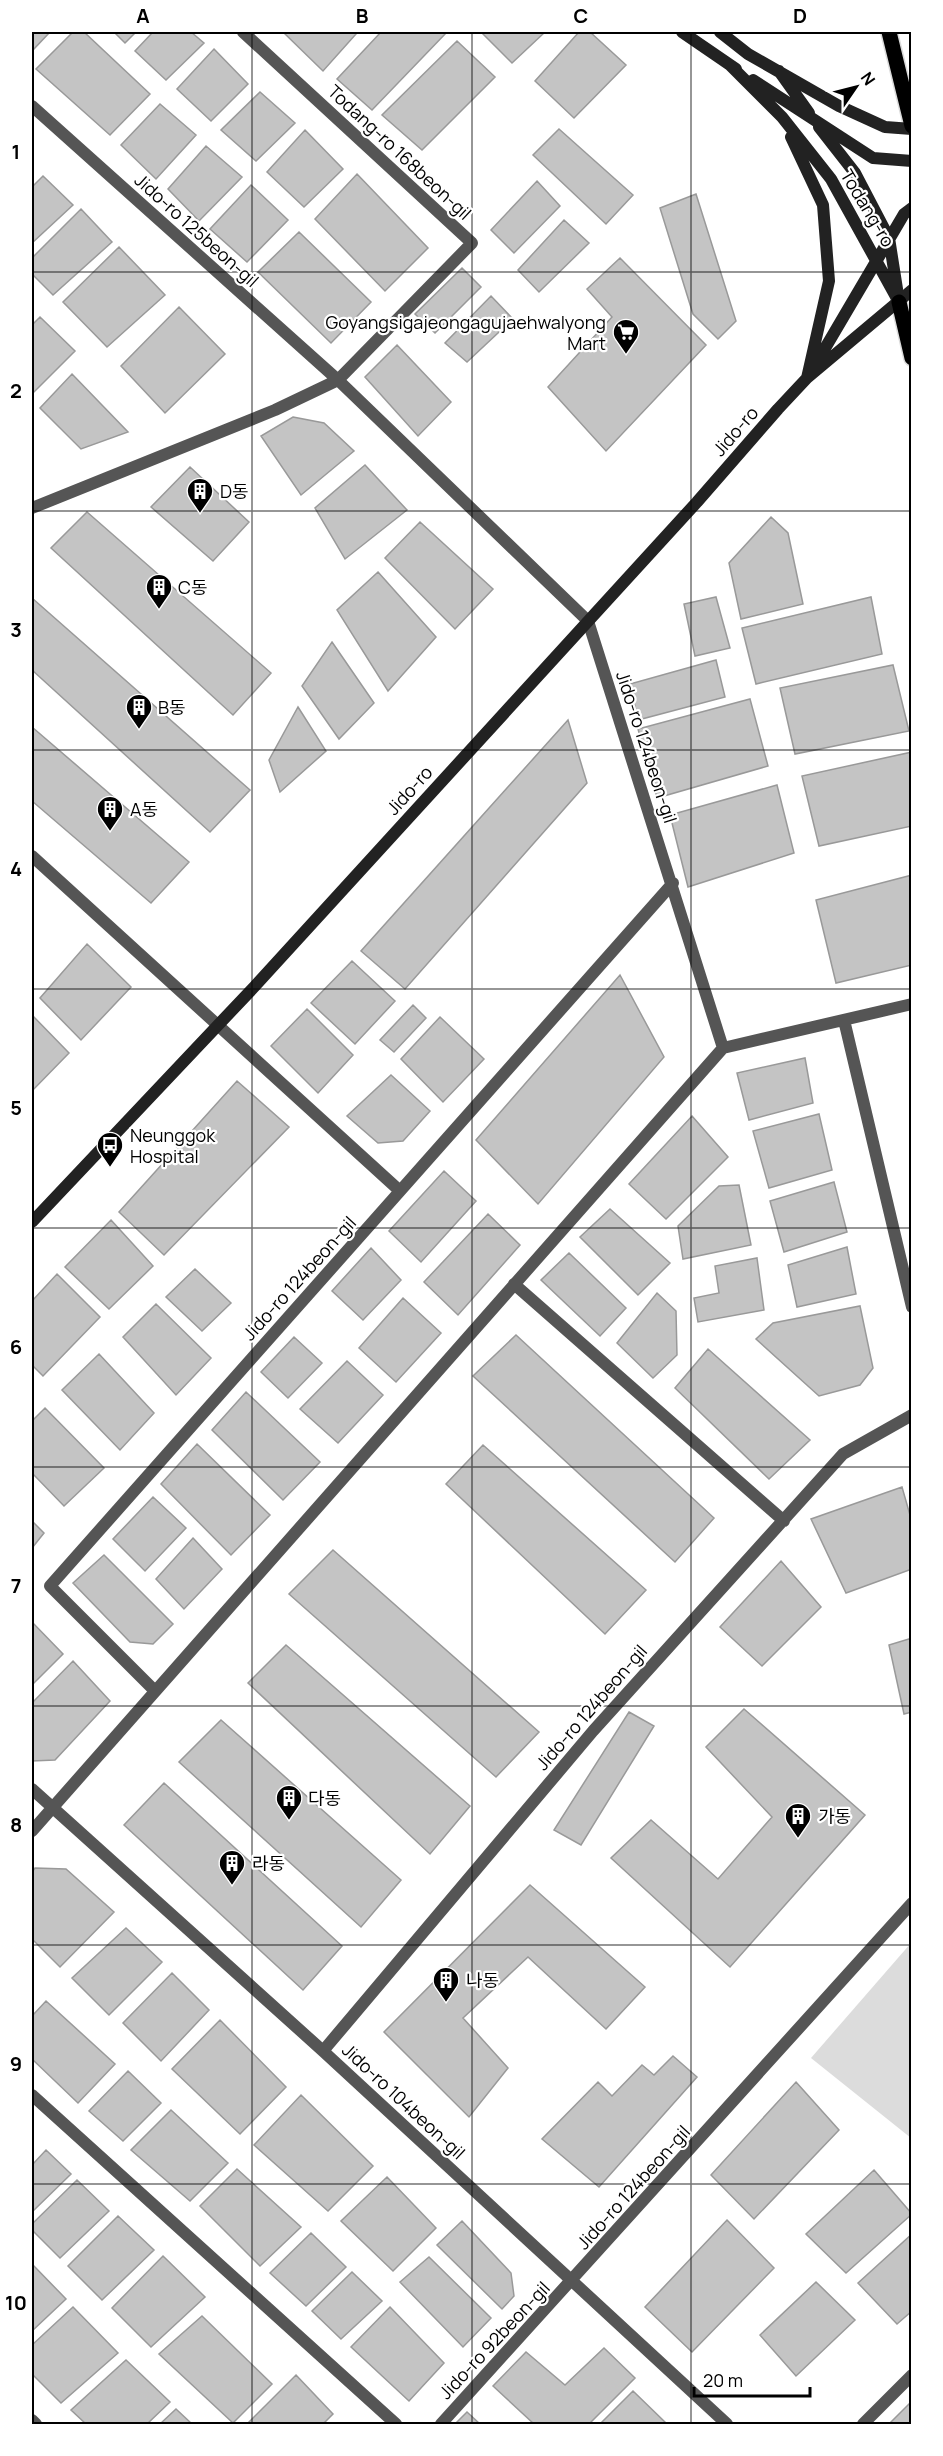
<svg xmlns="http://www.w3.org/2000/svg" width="943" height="2456" font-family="Manrope,'Noto Sans KR',sans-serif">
<rect width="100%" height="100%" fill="#fff"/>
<!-- green -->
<path fill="#dcdcdc" d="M911 1943V2138L811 2058Z"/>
<!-- building -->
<path fill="#c4c4c4" stroke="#999" stroke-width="1.5" d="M32 32H50L32 51Z
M73 32H84L150 94 110 135 36 69Z
M114 32H136L125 43Z
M153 32H191L204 43 166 80 135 51Z
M283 32H352L356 34 323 71Z
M381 32H447L372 110 337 79Z
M481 32H545L512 63Z
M579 32H590L626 65 574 118 535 81Z
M457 41 495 77 422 150 382 115Z
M214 49 248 84 211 121 177 89Z
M260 92 295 123 256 161 221 130Z
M160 104 196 135 156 179 121 145Z
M559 129 633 195 606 224 533 155Z
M305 130 343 169 304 207 267 172Z
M206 146 242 177 199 221 168 189Z
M357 174 428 248 385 291 315 219Z
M43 176 73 205 32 243V187Z
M537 181 560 206 514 253 491 230Z
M251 185 288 220 247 262 210 229Z
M696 194 736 321 718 339 693 314 660 208Z
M81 209 112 242 53 295 32 274V258Z
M564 220 589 243 539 292 518 270Z
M299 232 371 302 331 343 258 272Z
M119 247 165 295 107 347 63 302Z
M620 258 706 345 606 451 548 387 612 317 587 289Z
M462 268 481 287 435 333 415 314Z
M491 296 513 319 467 362 445 343Z
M179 307 225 354 165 413 121 366Z
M40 317 75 351 32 394V325Z
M397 345 451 402 418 436 365 377Z
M72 374 128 432 81 449 40 408Z
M293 417 324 423 354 451 301 495 261 436Z
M365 465 407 510 345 559 315 508Z
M190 467 249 522 213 561 151 507Z
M87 512 271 673 233 715 51 548Z
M771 517 788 533 803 604 741 619 729 563Z
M420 522 493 589 455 629 385 558Z
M378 572 436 637 388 691 337 610Z
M716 597 730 648 695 656 684 604Z
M871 597 882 654 756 684 742 628Z
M32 598 250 790 210 832 32 670Z
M332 642 374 703 339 739 302 686Z
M716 660 725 697 638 720 630 684Z
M893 665 909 731 795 754 780 688Z
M750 699 768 766 657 798 638 729Z
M298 707 326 751 280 792 269 760Z
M568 720 587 783 405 989 361 951Z
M32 727 189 862 151 903 32 801Z
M912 752V826L819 846 802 776Z
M777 785 794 853 688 887 670 815Z
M912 875V965L836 983 816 900Z
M87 944 131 987 81 1040 40 998Z
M352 961 395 1001 355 1044 311 1003Z
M620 975 664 1057 538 1204 476 1140Z
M413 1005 426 1018 394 1052 380 1040Z
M307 1009 353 1055 318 1093 271 1046Z
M32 1015 69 1053 32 1091Z
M440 1017 484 1059 443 1102 401 1059Z
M805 1058 813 1103 749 1120 737 1073Z
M391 1075 430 1111 403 1141 378 1143 347 1116Z
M237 1081 289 1127 164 1255 119 1212Z
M819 1114 832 1170 769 1188 753 1131Z
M692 1116 728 1157 666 1219 629 1184Z
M444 1171 476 1201 421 1262 389 1231Z
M834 1182 847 1232 784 1252 770 1201Z
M739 1185 751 1245 683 1259 678 1226 719 1186Z
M610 1209 670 1263 638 1295 580 1237Z
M488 1214 520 1245 458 1315 424 1282Z
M111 1220 153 1266 109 1309 65 1267Z
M847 1247 856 1294 797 1307 788 1265Z
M371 1248 401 1280 363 1320 332 1291Z
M569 1253 626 1308 600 1336 541 1280Z
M757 1258 764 1310 698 1322 694 1298 719 1293 715 1266Z
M195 1269 231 1303 202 1331 166 1297Z
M57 1274 100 1317 43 1376 32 1365V1301Z
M657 1293 676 1311 677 1355 653 1378 617 1343Z
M403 1298 441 1333 396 1382 359 1348Z
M156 1304 211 1358 176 1395 123 1337Z
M860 1306 873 1368 860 1385 819 1396 756 1339 773 1323Z
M516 1335 714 1518 675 1562 473 1376Z
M294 1337 322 1363 288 1398 261 1372Z
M708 1349 810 1440 769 1479 675 1388Z
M99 1354 154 1413 120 1450 62 1390Z
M347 1361 383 1395 338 1443 300 1409Z
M246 1392 320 1462 283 1500 212 1430Z
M45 1408 104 1468 64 1506 32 1473V1421Z
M197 1444 270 1515 231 1555 161 1484Z
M483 1445 646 1590 605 1634 446 1484Z
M902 1487 912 1522V1569L846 1593 811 1519Z
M153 1497 186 1528 145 1571 113 1539Z
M32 1521 44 1533 32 1548Z
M193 1538 222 1569 184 1609 156 1579Z
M333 1550 539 1732 496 1777 289 1594Z
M104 1555 173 1624 153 1644 130 1642 73 1583Z
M781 1561 821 1607 762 1666 720 1627Z
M32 1622 63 1654 32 1685Z
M912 1638V1712L904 1714 889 1645Z
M286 1645 470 1806 430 1854 248 1683Z
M73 1661 110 1701 55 1760 32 1761V1703Z
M744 1709 865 1815 730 1967 611 1858 651 1820 718 1879 772 1817 706 1747Z
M629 1712 654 1726 581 1845 554 1830Z
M221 1720 401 1880 361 1927 179 1762Z
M164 1783 342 1946 303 1990 124 1825Z
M35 1868 66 1869 114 1912 60 1967 32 1939V1872Z
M530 1885 645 1987 606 2029 528 1957 463 2018 508 2068 469 2117 384 2032Z
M126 1928 162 1962 109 2015 72 1978Z
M172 1973 209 2010 161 2061 123 2023Z
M46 2001 115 2064 78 2103 32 2059V2016Z
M220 2020 286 2087 240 2134 172 2069Z
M673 2056 697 2077 599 2187 542 2139 598 2082 612 2096 642 2065 654 2075Z
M128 2071 161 2103 123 2141 89 2111Z
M796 2082 839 2130 754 2219 711 2175Z
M301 2095 373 2166 328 2211 254 2145Z
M171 2110 228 2163 190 2201 131 2150Z
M46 2150 71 2174 32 2212V2165Z
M237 2169 301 2227 260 2266 200 2206Z
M874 2170 912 2214 846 2273 806 2234Z
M387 2177 436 2228 393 2271 341 2221Z
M77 2180 109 2211 60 2258 32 2230V2224Z
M118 2216 154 2250 102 2300 68 2266Z
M727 2220 774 2268 692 2352 645 2307Z
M462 2221 511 2273 514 2296 502 2309 437 2245Z
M311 2233 346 2267 306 2306 270 2273Z
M912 2234V2311L897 2324 858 2283Z
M163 2256 205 2297 151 2347 112 2308Z
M429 2257 491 2318 463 2347 400 2282Z
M33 2265 66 2299 32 2331V2267Z
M352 2272 382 2301 341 2339 312 2311Z
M816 2282 855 2320 796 2376 760 2335Z
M73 2307 118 2353 61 2403 32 2374V2345Z
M390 2307 444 2363 409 2401 351 2347Z
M202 2316 272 2384 233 2423 159 2354Z
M604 2348 635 2378 589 2424H534L493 2386 526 2352 565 2385Z
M126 2360 170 2402 147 2424H86L71 2410Z
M296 2375 333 2414 323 2424H247Z
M633 2391 667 2424H600Z
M912 2401V2424H889Z
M176 2409 192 2424H160Z
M467 2412 480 2424H455Z"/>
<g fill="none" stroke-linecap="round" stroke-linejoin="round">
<!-- primary casing -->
<g stroke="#dbdbdb" stroke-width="18">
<path id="primary" d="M889 32 912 126
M899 302 912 358"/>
</g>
<!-- minor -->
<path stroke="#555" stroke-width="12" d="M32 106 338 380 588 621 723 1048
M32 508 275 410 338 380 472 243 243 32
M32 856 400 1191
M844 1020 912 1307
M514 1284 784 1521
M155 1691 50 1586 673 883
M32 1789 323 2051 727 2424
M32 1831 723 1048 912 1004
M323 2051 593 1731 843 1454 912 1415
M32 2095 396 2424
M32 2420 36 2424
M441 2424 912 1903
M863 2424 912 2375"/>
<!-- secondary -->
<path stroke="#222" stroke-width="12" d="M682 32 736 69
M720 32 748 54 839 106 885 127 912 129
M730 65 782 117 831 179 899 302
M779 71 809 113
M753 80 873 158 912 161
M819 127 855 173 889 238 897 289
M791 137 823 205 829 281 807 378
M814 367 904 214 912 208
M32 1222 255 986 697 502 778 409 807 378 912 290"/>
<!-- primary -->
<use href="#primary" stroke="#000" stroke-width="15"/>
</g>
<!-- grid -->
<path fill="none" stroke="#000" stroke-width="1.5" stroke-opacity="0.55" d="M252 32V2424M472 32V2424M691 32V2424M32 272H912M32 511H912M32 750H912M32 989H912M32 1228H912M32 1467H912M32 1706H912M32 1945H912M32 2184H912"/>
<!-- icons -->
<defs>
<g id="supermarket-pin" transform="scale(1.35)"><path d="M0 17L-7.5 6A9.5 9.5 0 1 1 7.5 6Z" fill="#000" stroke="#fff"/><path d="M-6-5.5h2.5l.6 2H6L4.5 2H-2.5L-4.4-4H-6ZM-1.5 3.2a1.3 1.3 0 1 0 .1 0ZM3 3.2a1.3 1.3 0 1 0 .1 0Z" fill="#fff"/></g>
<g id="building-pin" transform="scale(1.35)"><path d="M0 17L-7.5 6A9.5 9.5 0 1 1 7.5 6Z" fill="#000" stroke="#fff"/><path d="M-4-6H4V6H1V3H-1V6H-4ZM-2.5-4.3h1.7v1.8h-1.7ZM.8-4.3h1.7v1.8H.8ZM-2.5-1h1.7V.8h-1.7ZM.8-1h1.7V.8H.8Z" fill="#fff"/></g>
<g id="bus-pin" transform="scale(1.35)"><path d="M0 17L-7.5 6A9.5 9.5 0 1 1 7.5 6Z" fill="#000" stroke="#fff"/><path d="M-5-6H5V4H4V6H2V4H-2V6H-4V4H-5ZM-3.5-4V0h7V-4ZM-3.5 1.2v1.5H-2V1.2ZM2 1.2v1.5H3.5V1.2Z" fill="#fff"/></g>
</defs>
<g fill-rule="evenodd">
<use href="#supermarket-pin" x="626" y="332"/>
<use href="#building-pin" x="200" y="491"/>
<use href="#building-pin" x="159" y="587"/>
<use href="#building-pin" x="139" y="707"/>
<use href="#building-pin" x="110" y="809"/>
<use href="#bus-pin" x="110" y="1145"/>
<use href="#building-pin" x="289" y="1798"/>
<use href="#building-pin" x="798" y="1816"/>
<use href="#building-pin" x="232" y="1863"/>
<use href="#building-pin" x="446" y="1980"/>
</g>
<g text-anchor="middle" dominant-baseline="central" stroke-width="4.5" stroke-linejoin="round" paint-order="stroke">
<!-- street labels -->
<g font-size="18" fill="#000" stroke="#fff">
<text transform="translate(400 152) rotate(43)">Todang-ro 168beon-gil</text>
<text transform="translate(868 208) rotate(59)">Todang-ro</text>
<text transform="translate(197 230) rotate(42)">Jido-ro 125beon-gil</text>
<text transform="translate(735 431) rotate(-49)">Jido-ro</text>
<text transform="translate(647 747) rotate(72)">Jido-ro 124beon-gil</text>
<text transform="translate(409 790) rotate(-48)">Jido-ro</text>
<text transform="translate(299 1278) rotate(-48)">Jido-ro 124beon-gil</text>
<text transform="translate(591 1707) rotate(-49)">Jido-ro 124beon-gil</text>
<text transform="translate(404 2101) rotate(43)">Jido-ro 104beon-gil</text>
<text transform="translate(633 2187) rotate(-48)">Jido-ro 124beon-gil</text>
<text transform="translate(494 2340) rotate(-47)">Jido-ro 92beon-gil</text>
</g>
<!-- poi labels -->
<g font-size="18" fill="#000" stroke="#fff" text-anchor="start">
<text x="606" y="322" text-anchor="end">Goyangsigajeongagujaehwalyong<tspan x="606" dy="21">Mart</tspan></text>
<text x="220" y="491">D동</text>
<text x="178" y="587">C동</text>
<text x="158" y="707">B동</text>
<text x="130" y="809">A동</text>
<text x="130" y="1135">Neunggok<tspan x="130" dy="21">Hospital</tspan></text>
<text x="308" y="1798">다동</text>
<text x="818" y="1816">가동</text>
<text x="252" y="1863">라동</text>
<text x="466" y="1980">나동</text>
</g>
</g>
<!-- border -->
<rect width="943" height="2456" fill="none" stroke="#ffffff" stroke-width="66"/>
<!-- north arrow -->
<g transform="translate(856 87) rotate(55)" stroke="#ffffff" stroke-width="4.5" paint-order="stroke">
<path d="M0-4.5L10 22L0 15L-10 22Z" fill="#000000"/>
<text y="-9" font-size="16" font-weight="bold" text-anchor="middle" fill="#000000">N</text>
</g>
<!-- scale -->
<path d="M694 2387v9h116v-9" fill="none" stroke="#000000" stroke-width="3"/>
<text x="703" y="2387" font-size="18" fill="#000000" stroke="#ffffff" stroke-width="4.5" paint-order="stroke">20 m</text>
<rect x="33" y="33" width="877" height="2390" fill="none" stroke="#000" stroke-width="2"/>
<g font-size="20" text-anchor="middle" font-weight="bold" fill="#000">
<text x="143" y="23">A</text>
<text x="362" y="23">B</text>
<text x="581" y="23">C</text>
<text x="800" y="23">D</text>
<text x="16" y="159">1</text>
<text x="16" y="398">2</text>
<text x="16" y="637">3</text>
<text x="16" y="876">4</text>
<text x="16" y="1115">5</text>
<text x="16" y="1354">6</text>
<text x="16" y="1593">7</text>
<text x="16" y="1832">8</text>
<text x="16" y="2071">9</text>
<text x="16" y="2310">10</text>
</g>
</svg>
